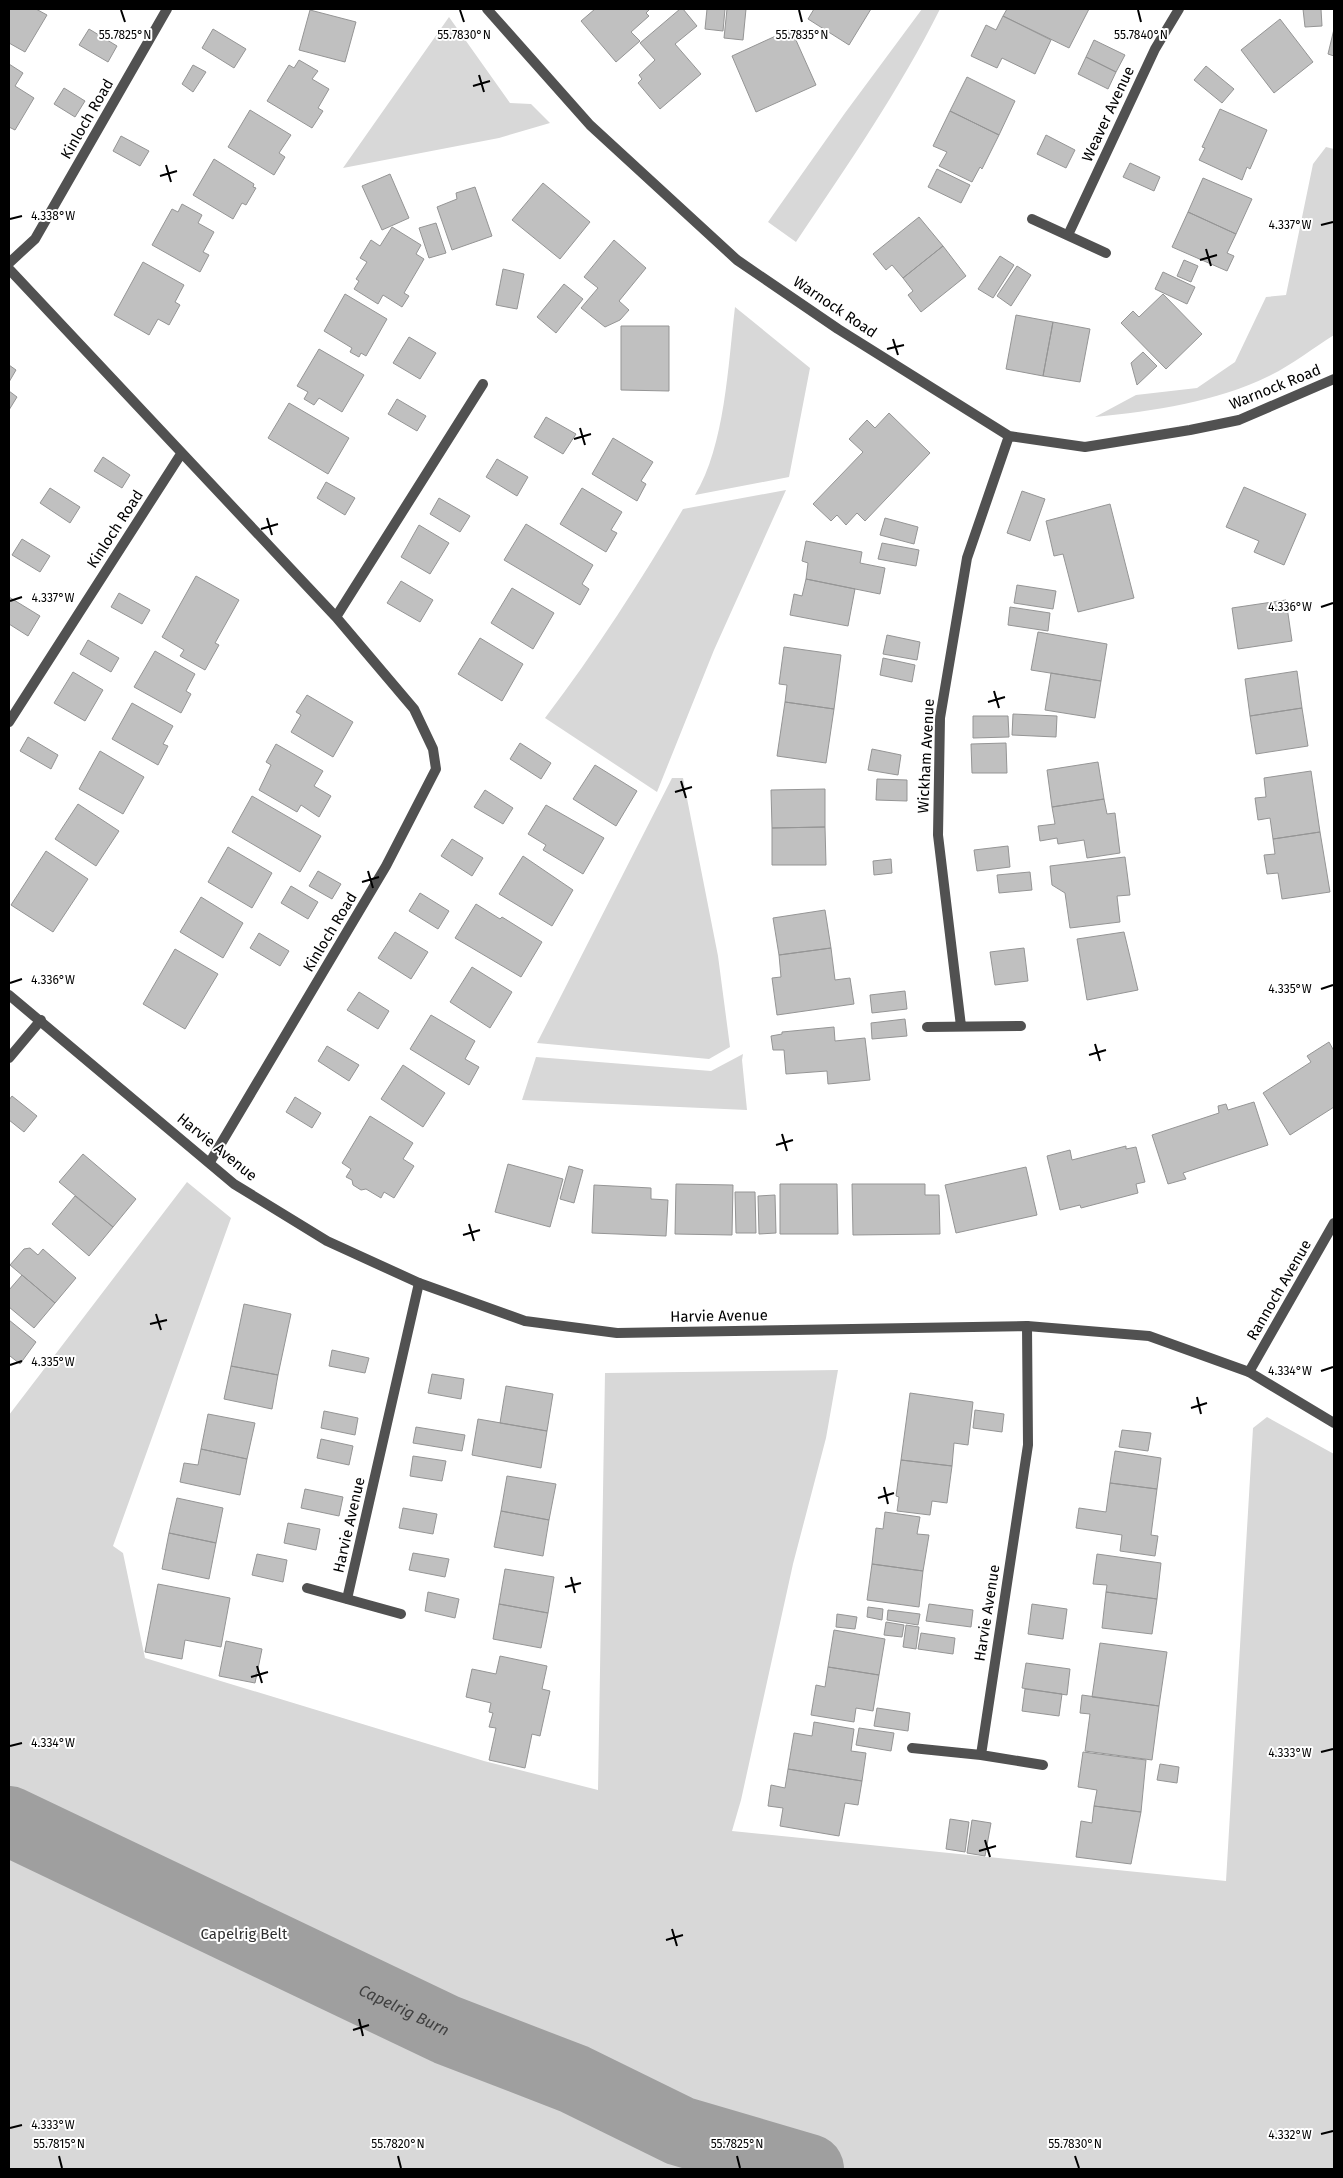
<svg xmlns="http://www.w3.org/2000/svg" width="1343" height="2178" font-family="'Fira Sans',sans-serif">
<rect width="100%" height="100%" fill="#fff"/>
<!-- green -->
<path fill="#d8d8d8" d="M922 9H940C899 91 847 166 796 242L768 222 845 113Z
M449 17 510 103 531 104 550 123 499 138 343 168Z
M1326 147 1334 149V335C1313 348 1292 365 1269 376 1216 402 1154 411 1095 417L1136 395 1197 388 1235 362 1266 297 1286 295 1313 164Z
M735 307 810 368 789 477 695 495C725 446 728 365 735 307Z
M786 490 714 650 657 792 545 718C595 652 641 581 683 509Z
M672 778H683L718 956 730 1047 709 1059 537 1043Z
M743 1054 742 1060 747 1110 522 1100 536 1057 711 1071Z
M187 1182 231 1218 113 1546 123 1553 145 1658 484 1761 598 1790 605 1373 838 1370 826 1438 793 1564 741 1800 732 1831 1226 1881 1253 1428 1267 1417 1334 1454V2169H9V1415Z"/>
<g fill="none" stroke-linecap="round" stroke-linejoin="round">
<!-- river -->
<path stroke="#9f9f9f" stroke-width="70" id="s1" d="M9 1821 447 2030 574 2079 680 2131 809 2169"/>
</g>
<!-- building -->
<path fill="#c0c0c0" stroke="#959595" d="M9 9H36L47 15 25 52 9 43Z
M595 9H650L646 13 649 16 631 32 640 41 616 62 581 21Z
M680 9H683L697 26 675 44 701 74 660 109 638 83 642 79 639 75 655 60 640 43Z
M707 9H725L723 31 705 29Z
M727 9H746L743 40 724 38Z
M814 9H871L849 45 808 19Z
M1007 9H1089L1069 48 1003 16Z
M1303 9H1321L1322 26 1305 27Z
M310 10 356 22 345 62 299 50Z
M1003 16 1051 40 1035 74 1002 58 997 68 971 56 986 25 996 30Z
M1280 19 1313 62 1274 93 1241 50Z
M89 29 117 46 108 62 79 45Z
M213 29 246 49 234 68 202 48Z
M791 29 816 85 756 112 732 56Z
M1334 29V56L1328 54Z
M1094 40 1125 55 1116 72 1086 57Z
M1086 57 1116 72 1108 89 1078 74Z
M299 60 318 71 312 79 329 89 318 108 323 111 312 128 267 101 289 65 294 68Z
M9 64 23 73 15 86 34 98 15 130 9 127Z
M193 65 206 72 193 92 182 84Z
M1206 66 1234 89 1222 103 1194 80Z
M967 77 1015 101 999 135 950 111Z
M64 88 85 101 75 117 54 104Z
M1220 109 1267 130 1250 169 1247 167 1242 180 1199 160 1205 148 1202 147Z
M250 110 291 135 279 153 285 157 274 175 228 147Z
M950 111 999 135 982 169 980 167 972 182 939 166 947 152 933 146Z
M1046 135 1075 150 1066 168 1037 154Z
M121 136 149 151 140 166 113 151Z
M214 159 254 184 253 187 256 188 246 205 242 203 233 219 193 195Z
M1130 163 1160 177 1154 191 1123 177Z
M937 169 970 185 961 203 928 187Z
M390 174 409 218 382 230 362 186Z
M1203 178 1252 199 1236 234 1188 212Z
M543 183 590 222 560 259 512 220Z
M475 187 492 236 452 250 437 207 457 199 456 193Z
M182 204 202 215 198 223 214 232 203 252 209 255 200 272 152 245 172 209 178 212Z
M1188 212 1236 234 1227 253 1234 256 1227 271 1172 247Z
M919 217 943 246 903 278 892 265 886 270 873 254Z
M436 223 446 253 429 258 419 228Z
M392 227 421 245 416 254 424 259 404 293 409 296 402 307 383 295 378 304 354 289 359 281 356 279 367 262 360 258 371 240 380 246Z
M614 240 646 268 619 301 629 310 620 320 605 327 581 308 598 288 584 277Z
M943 246 966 276 921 312 908 295 913 291 903 278Z
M1000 256 1014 265 993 298 978 289Z
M1184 260 1198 266 1191 282 1177 276Z
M143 262 184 285 175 302 180 305 169 325 158 319 149 335 114 315Z
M1017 266 1031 275 1011 306 997 296Z
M503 269 524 274 517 309 496 305Z
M1163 272 1195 287 1187 304 1155 289Z
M564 284 583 299 556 333 537 317Z
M345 294 387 319 366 356 361 353 359 357 350 352 352 348 324 331Z
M1163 294 1202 334 1166 369 1121 323 1133 311 1139 317Z
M1016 315 1053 322 1043 376 1006 369Z
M1053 322 1090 329 1080 382 1043 376Z
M621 326H669V391L621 390Z
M409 337 436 353 420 379 393 363Z
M319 349 364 375 342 412 319 398 314 405 304 399 308 392 297 386Z
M1143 352 1157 366 1137 385 1131 363Z
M9 365 16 370 9 382Z
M9 391 17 397 9 410Z
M397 399 426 416 417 431 388 414Z
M289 403 349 438 328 474 268 438Z
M889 413 930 453 865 521 857 513 846 525 837 515 831 521 813 504 863 452 849 439 867 420 875 428Z
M546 417 576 434 563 454 534 437Z
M613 438 653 462 641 481 646 484 637 501 592 474Z
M103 457 130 475 122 488 94 471Z
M497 459 528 477 517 496 486 477Z
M326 482 355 498 345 515 317 498Z
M1244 487 1306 514 1284 565 1254 552 1259 541 1226 527Z
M50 488 80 507 70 523 40 503Z
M582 488 622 512 611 530 617 533 606 552 560 524Z
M1022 491 1045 499 1030 541 1007 533Z
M439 498 470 516 460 532 430 514Z
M1110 504 1134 598 1078 612 1063 554 1054 556 1046 521Z
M885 518 918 527 914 544 880 535Z
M526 524 593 565 582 584 589 589 580 605 504 560Z
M419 525 449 543 430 574 401 557Z
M22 539 50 556 40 572 12 555Z
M806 541 862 552 860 563 885 568 880 594 806 579 808 563 802 561Z
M882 543 919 550 916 566 878 559Z
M196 576 239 600 215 643 219 645 205 670 180 656 184 650 162 637Z
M806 579 855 589 848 626 790 615 794 594 802 596Z
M401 581 433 600 420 622 387 603Z
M1017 585 1056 591 1053 609 1014 603Z
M512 588 554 613 533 649 491 623Z
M119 593 150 610 142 624 111 607Z
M9 597 40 616 28 636 9 624Z
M1286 600 1292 641 1238 649 1232 608Z
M1010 607 1050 613 1048 631 1008 625Z
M1038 632 1107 644 1101 681 1031 670Z
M887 635 920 642 917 660 883 654Z
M480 638 523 664 502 701 458 674Z
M88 640 119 658 111 672 80 654Z
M784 647 841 655 834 709 785 702 787 685 779 684Z
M155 651 195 674 186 691 191 694 181 713 134 687Z
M883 658 915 665 912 682 880 675Z
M1297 671 1302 708 1250 716 1245 679Z
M73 672 103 690 85 721 54 703Z
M1051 673 1101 681 1095 718 1045 710Z
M307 695 353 722 333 757 291 732 301 715 296 712Z
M785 702 834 709 826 763 777 756Z
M132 703 173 726 163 744 168 746 158 765 112 739Z
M1302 708 1308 746 1256 754 1250 716Z
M1013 714 1057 716 1056 737 1012 735Z
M973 716H1008L1009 737 973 738Z
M28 737 58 755 51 769 20 751Z
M520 743 551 763 541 779 510 759Z
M1006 743 1007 773H972L971 744Z
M276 744 323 771 314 786 331 796 319 817 301 805 297 812 259 790 271 765 266 762Z
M872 749 901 755 898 775 868 770Z
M100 751 144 777 123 814 79 789Z
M1098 762 1104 799 1052 807 1047 770Z
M595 765 637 791 616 826 573 799Z
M1311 771 1320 832 1273 839 1270 818 1258 820 1255 798 1266 797 1264 778Z
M877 779 907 780V801L876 800Z
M825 789V827L772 828 771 790Z
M485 790 513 808 503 824 474 807Z
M252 796 321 836 300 872 232 832Z
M1104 799 1107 814 1115 813 1120 853 1087 858 1084 840 1058 844 1057 838 1040 841 1038 826 1055 824 1052 807Z
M78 804 119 831 96 866 55 839Z
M546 805 604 838 583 874 543 850 546 845 528 834Z
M825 827 826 865H772V828Z
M1320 832 1330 892 1282 899 1278 873 1267 874 1264 855 1275 854 1273 839Z
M452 839 483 858 472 876 441 856Z
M1008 846 1010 867 977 871 974 850Z
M228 847 272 873 252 908 208 882Z
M46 851 88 879 53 932 11 905Z
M523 856 573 890 552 926 499 894Z
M1125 857 1130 895 1117 896 1120 922 1070 928 1065 893 1052 885 1050 866Z
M891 859 892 873 874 875 873 861Z
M318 871 341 884 332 899 309 886Z
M1030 872 1032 890 999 893 997 875Z
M291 886 318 902 308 919 281 903Z
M420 893 449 911 438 929 409 911Z
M201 897 243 923 223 958 180 932Z
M476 904 500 919 502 917 542 942 521 977 455 938Z
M825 910 831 948 779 955 773 918Z
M395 932 428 952 411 979 378 958Z
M1124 932 1138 990 1087 1000 1077 939Z
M259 933 289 951 280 966 250 948Z
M831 948 835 980 850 978 854 1004 777 1015 772 978 781 977 779 955Z
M1024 948 1028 981 995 985 990 952Z
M175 949 218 974 185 1029 143 1004Z
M472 967 512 992 490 1028 450 1002Z
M905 991 907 1009 872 1013 870 995Z
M359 992 389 1011 378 1029 347 1010Z
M431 1015 475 1041 465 1059 479 1067 469 1085 410 1049Z
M905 1019 907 1036 872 1039 871 1023Z
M834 1027 835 1041 865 1038 870 1080 828 1084 827 1071 786 1074 784 1050H773L771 1036 782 1034V1032Z
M1329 1042 1334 1051V1107L1290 1135 1263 1093 1311 1062 1307 1056Z
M327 1046 359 1065 349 1081 318 1061Z
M403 1065 445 1093 423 1127 381 1099Z
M12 1096 37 1116 24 1132 9 1120V1100Z
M295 1097 321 1113 312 1128 286 1112Z
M1254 1102 1268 1145 1183 1173 1186 1179 1168 1184 1152 1135 1219 1113 1218 1106 1226 1104 1228 1110Z
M370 1116 413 1143 403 1159 414 1166 394 1198 384 1192 381 1198 366 1189 361 1190 353 1185 352 1180 346 1177 351 1169 342 1163Z
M1126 1146V1149L1136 1147 1145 1182 1136 1184 1138 1193 1081 1208 1080 1205 1060 1210 1047 1156 1070 1150 1072 1160Z
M83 1154 136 1199 113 1227 59 1182Z
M508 1164 563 1179 550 1227 495 1212Z
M569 1166 583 1170 574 1203 560 1199Z
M1026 1167 1037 1215 956 1233 945 1185Z
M676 1184 733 1185 732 1235 675 1234Z
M780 1184H837L838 1234H780Z
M852 1184H925V1195H939L940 1234 853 1235Z
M594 1185 651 1188V1199L668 1200 666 1236 592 1233Z
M735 1192H755L756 1233H736Z
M775 1195 776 1233 759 1234 758 1196Z
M75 1196 113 1227 89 1256 52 1224Z
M30 1248 38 1255 43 1249 76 1278 55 1303 10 1265 24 1249Z
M22 1275 55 1303 34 1328 9 1307V1290Z
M244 1304 291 1314 278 1375 231 1366Z
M9 1320 36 1342 20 1364 10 1356 9 1358Z
M332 1350 369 1358 365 1373 329 1366Z
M231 1366 278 1375 272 1409 224 1399Z
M432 1374 464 1379 461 1399 428 1393Z
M506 1386 553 1394 547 1431 500 1423Z
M910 1393 973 1402 968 1445 954 1443 952 1466 901 1460Z
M975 1410 1004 1414 1002 1432 973 1428Z
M324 1411 358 1418 355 1435 321 1428Z
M208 1414 255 1423 247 1459 201 1449Z
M478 1419 547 1431 541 1468 472 1455Z
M416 1427 465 1435 462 1451 413 1443Z
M1122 1430 1151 1433 1148 1451 1119 1447Z
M321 1439 353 1446 349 1465 317 1458Z
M201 1449 247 1459 240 1495 180 1482 184 1463 198 1465Z
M1115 1451 1161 1458 1157 1489 1110 1483Z
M413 1456 446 1461 442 1481 410 1476Z
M901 1460 952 1466 947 1503 932 1501 930 1515 897 1511 899 1497 896 1496Z
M507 1476 556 1484 549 1520 501 1511Z
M1110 1483 1157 1489 1151 1535 1158 1536 1155 1556 1120 1551 1122 1535 1076 1528 1079 1508 1106 1512Z
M305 1489 343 1497 339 1516 301 1508Z
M177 1498 223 1508 216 1543 169 1533Z
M403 1508 437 1514 433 1534 399 1528Z
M501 1511 549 1520 543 1556 494 1547Z
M885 1512 920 1517 917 1534 929 1535 923 1571 872 1564 876 1528 883 1529Z
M288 1523 320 1529 316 1550 284 1543Z
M169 1533 216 1543 209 1579 162 1569Z
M413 1553 449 1559 445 1577 409 1570Z
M257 1554 287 1560 283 1582 252 1575Z
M1097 1554 1161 1563 1157 1599 1106 1592 1107 1585 1093 1584Z
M872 1564 923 1571 919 1607 867 1600Z
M505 1569 554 1577 548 1613 499 1604Z
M158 1584 230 1598 221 1647 185 1640 182 1659 145 1652Z
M428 1592 459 1599 455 1618 425 1611Z
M1106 1592 1157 1599 1152 1634 1102 1628Z
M499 1604 548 1613 541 1648 493 1639Z
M929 1604 973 1610 971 1627 926 1621Z
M1032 1604 1067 1609 1063 1639 1028 1634Z
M868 1607 883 1609 882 1620 867 1617Z
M888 1610 920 1614 918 1625 887 1620Z
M837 1614 857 1617 855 1629 836 1627Z
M886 1622 904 1625 902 1637 884 1635Z
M906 1625 919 1627 916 1649 903 1647Z
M834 1630 885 1639 879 1675 828 1667Z
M921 1633 955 1638 953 1654 918 1649Z
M226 1641 262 1649 255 1683 219 1676Z
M1100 1643 1167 1652 1159 1706 1092 1697Z
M500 1656 547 1666 542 1689 550 1691 540 1736 532 1734 525 1768 489 1760 496 1728 489 1727 493 1713 489 1712 491 1703 466 1697 472 1669 496 1674Z
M1026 1663 1070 1669 1067 1695 1022 1688Z
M828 1667 879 1675 873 1711 856 1708 854 1722 811 1715 816 1685 825 1687Z
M1025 1689 1062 1694 1059 1716 1022 1711Z
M1082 1695 1159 1706 1152 1760 1085 1751 1090 1714 1080 1713Z
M877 1708 910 1713 908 1731 874 1726Z
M814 1722 854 1729 851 1751 866 1753 862 1781 788 1769 794 1733 812 1736Z
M859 1728 894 1733 891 1751 856 1745Z
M1083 1752 1146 1760 1141 1812 1094 1806 1097 1790 1078 1787Z
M1160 1764 1179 1767 1177 1783 1157 1780Z
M788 1769 862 1781 858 1805 845 1803 839 1836 780 1826 783 1808 768 1806 771 1785 785 1788Z
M1094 1806 1141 1812 1131 1864 1076 1857 1081 1821 1092 1823Z
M950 1819 969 1822 965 1852 946 1849Z
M972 1820 991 1823 985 1856 967 1853Z"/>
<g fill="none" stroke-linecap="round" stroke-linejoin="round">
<!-- minor -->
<path stroke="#515151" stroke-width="10" d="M487 9 590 125 737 260 838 329 1009 436 1085 447 1190 430 1239 420 1334 379
M1032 219 1106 253
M1068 235 1155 49 1179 9
M9 263 35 239 167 9
M9 269 336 617 414 709 433 749 436 769 386 866 210 1162
M336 617 483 384
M9 722 181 454
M961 1026 938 835 940 718 967 558 1009 436
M927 1027 1021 1026
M9 1058 41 1020
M1249 1372 1334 1223
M307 1588 401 1614
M347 1599 419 1283
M912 1748 981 1755 1043 1765
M981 1755 1028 1445 1027 1326"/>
<!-- tertiary -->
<path stroke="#515151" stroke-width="10" d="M9 995 234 1184 327 1241 419 1283 525 1321 617 1333 1027 1326 1149 1336 1249 1372 1334 1423"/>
</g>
<!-- ticks -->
<path fill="none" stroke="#000" stroke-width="2" d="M121 10 125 22M460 10 464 22M799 10 802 22M1138 10 1141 22M479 75 484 92M473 86 490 81M166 165 171 182M160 176 177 171M10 219 22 216M1321 225 1333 222M1206 249 1211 266M1200 260 1217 255M893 339 898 355M887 349 904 345M580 428 585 445M574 439 591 434M267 518 272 535M261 529 278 524M10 601 22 597M1321 607 1333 603M994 691 999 708M988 702 1005 697M681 781 686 798M675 792 692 787M368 871 373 888M362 882 379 877M10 983 22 979M1321 989 1333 985M1095 1044 1100 1061M1089 1055 1106 1050M782 1134 787 1151M776 1145 793 1140M469 1224 474 1241M463 1235 480 1230M156 1314 161 1330M150 1324 167 1320M10 1365 22 1361M1321 1371 1333 1367M1197 1397 1201 1414M1191 1408 1207 1403M884 1487 888 1504M878 1498 894 1493M571 1577 575 1593M565 1587 581 1583M257 1666 262 1683M251 1677 268 1672M10 1746 22 1743M1321 1752 1333 1749M985 1840 990 1857M979 1851 996 1846M672 1929 677 1946M666 1940 683 1935M359 2019 363 2036M353 2030 369 2025M10 2128 22 2125M1321 2134 1333 2131M59 2156 62 2168M398 2156 401 2168M737 2156 740 2168M1075 2156 1079 2168"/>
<g text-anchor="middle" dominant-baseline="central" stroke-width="4" stroke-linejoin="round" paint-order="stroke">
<!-- street labels -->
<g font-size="15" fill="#000" stroke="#fff">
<text transform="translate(1108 114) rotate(-65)">Weaver Avenue</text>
<text transform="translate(87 119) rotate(-60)">Kinloch Road</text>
<text transform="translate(835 307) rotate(34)">Warnock Road</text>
<text transform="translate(1275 387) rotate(-22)">Warnock Road</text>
<text transform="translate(115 529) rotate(-57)">Kinloch Road</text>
<text transform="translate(926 756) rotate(-87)">Wickham Avenue</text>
<text transform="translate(330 932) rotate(-59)">Kinloch Road</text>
<text transform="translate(217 1147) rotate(39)">Harvie Avenue</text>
<text transform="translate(1279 1290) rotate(-60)">Rannoch Avenue</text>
<text transform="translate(719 1316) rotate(-1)">Harvie Avenue</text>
<text transform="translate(349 1525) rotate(-77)">Harvie Avenue</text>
<text transform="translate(987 1613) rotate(-81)">Harvie Avenue</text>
</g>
<!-- park labels -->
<g font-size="15" fill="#2f2f2f" stroke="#fff">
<text x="244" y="1934">Capelrig Belt</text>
</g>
<!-- water labels -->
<g font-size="16" font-style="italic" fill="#404040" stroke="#fff">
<text stroke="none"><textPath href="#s1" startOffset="438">Capelrig Burn</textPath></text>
</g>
</g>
<g font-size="12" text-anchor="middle" fill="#000" stroke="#fff" stroke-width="4" stroke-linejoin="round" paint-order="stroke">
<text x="125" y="39">55.7825°N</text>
<text x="464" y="39">55.7830°N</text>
<text x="802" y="39">55.7835°N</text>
<text x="1141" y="39">55.7840°N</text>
<text x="53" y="220">4.338°W</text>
<text x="1290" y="229">4.337°W</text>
<text x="53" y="602">4.337°W</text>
<text x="1290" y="611">4.336°W</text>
<text x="53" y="984">4.336°W</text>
<text x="1290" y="993">4.335°W</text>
<text x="53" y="1366">4.335°W</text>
<text x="1290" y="1375">4.334°W</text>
<text x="53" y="1747">4.334°W</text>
<text x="1290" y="1757">4.333°W</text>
<text x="53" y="2129">4.333°W</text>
<text x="1290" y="2139">4.332°W</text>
<text x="59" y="2148">55.7815°N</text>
<text x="398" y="2148">55.7820°N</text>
<text x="737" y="2148">55.7825°N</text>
<text x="1075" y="2148">55.7830°N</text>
</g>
<!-- border -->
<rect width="1343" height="2178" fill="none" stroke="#000000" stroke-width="20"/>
</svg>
